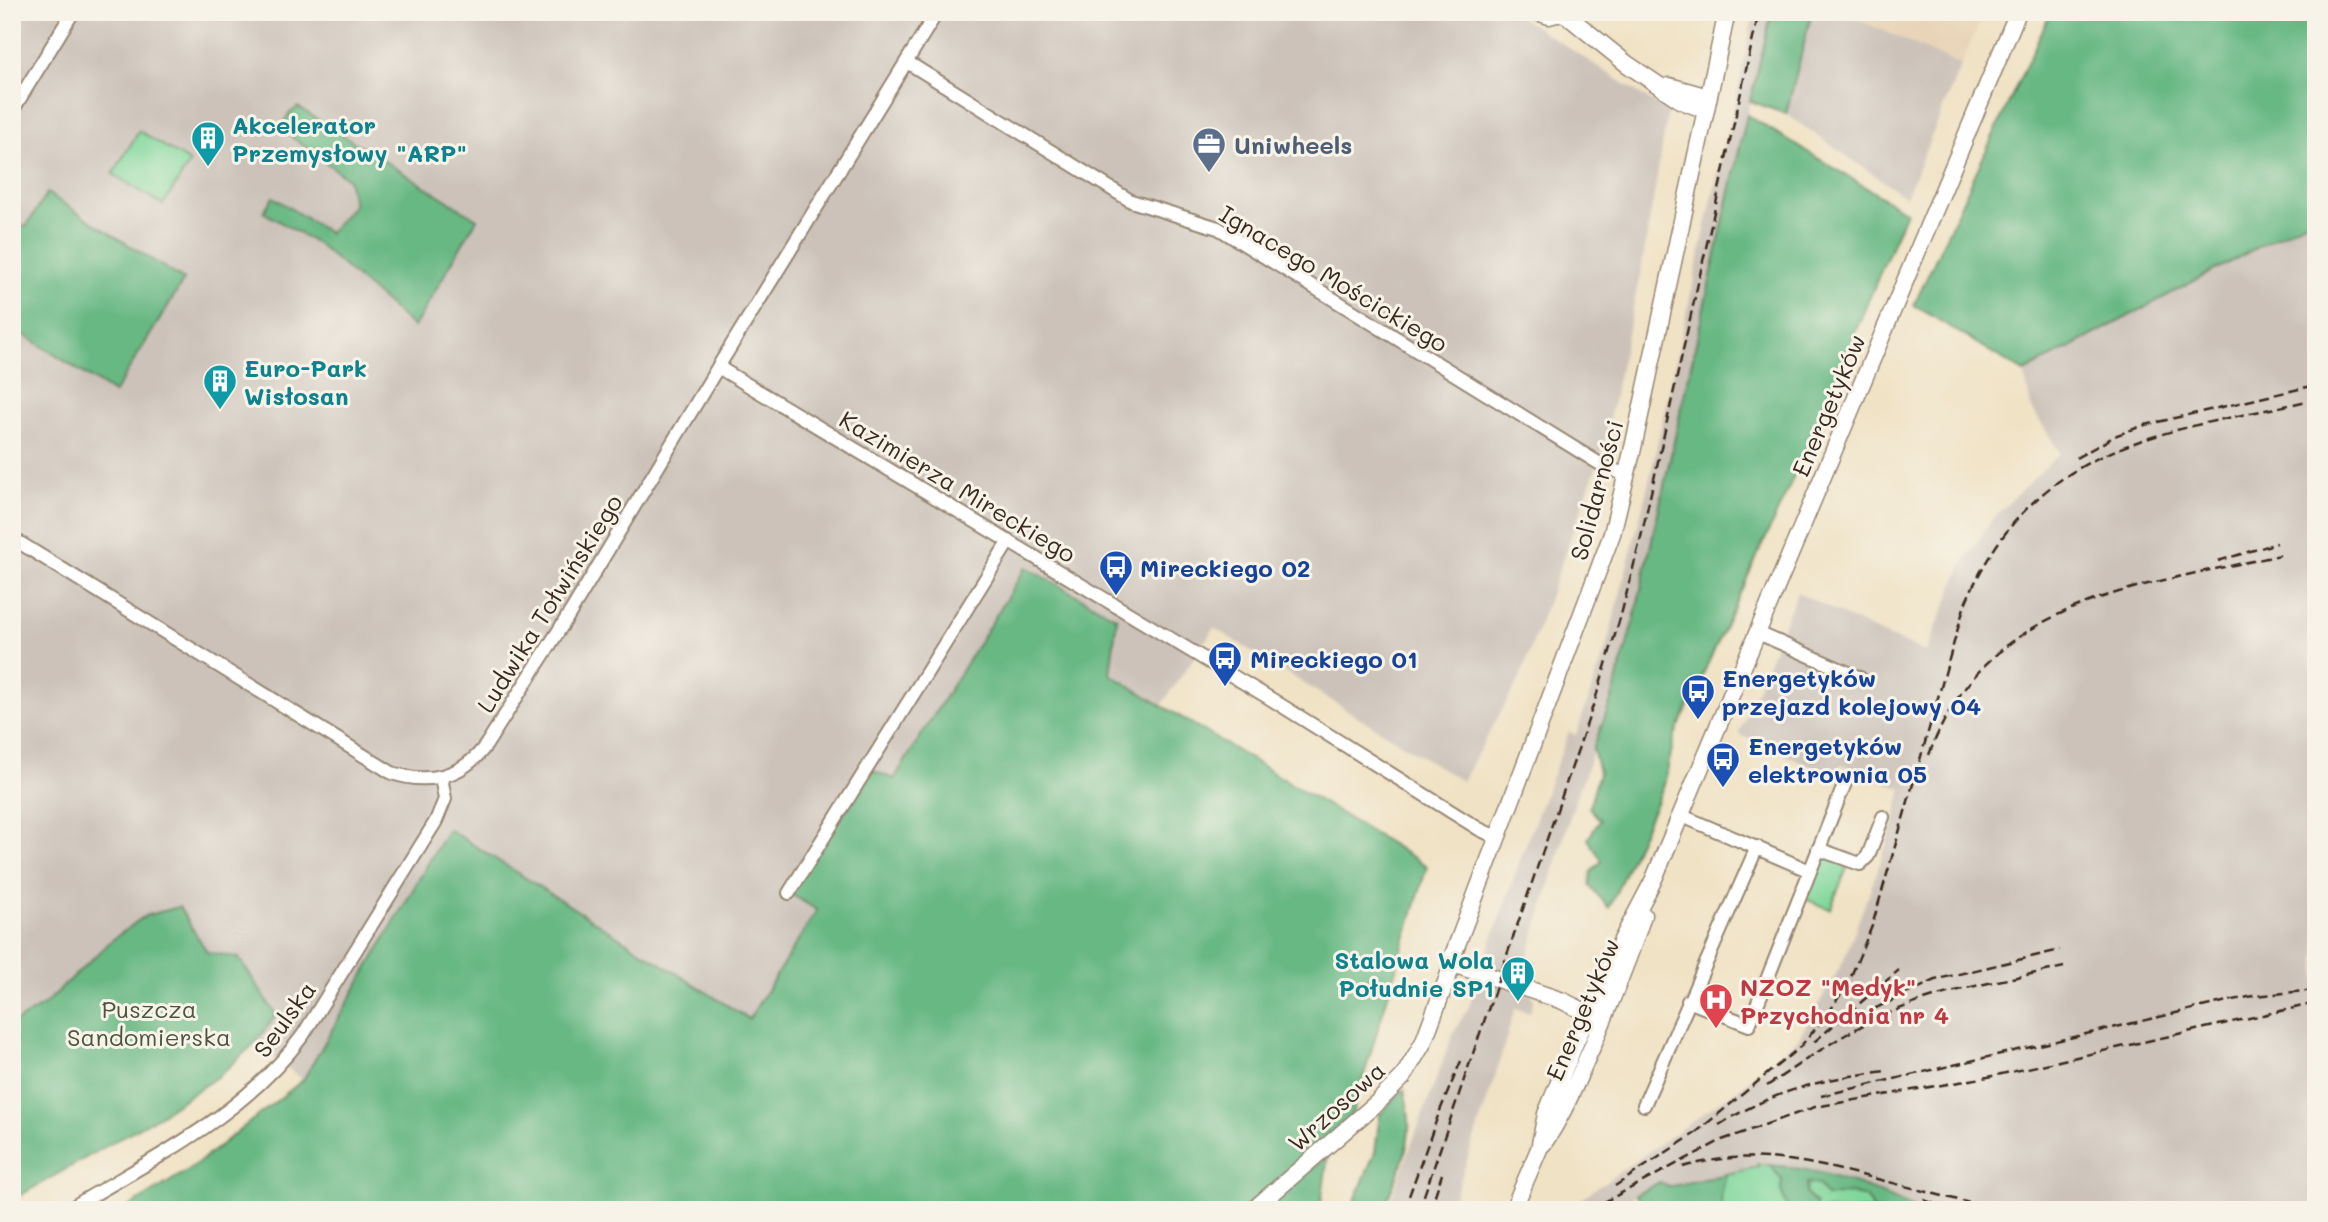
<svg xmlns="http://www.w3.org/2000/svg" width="2328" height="1222" font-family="Mali,sans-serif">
<rect width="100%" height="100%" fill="#f7f3e8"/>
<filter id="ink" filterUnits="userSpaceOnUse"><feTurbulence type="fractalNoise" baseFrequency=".0143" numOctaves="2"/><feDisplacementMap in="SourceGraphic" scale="14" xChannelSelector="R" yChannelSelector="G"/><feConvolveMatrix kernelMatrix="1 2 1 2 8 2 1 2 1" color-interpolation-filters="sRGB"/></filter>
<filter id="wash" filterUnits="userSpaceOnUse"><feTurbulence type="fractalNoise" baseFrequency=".00686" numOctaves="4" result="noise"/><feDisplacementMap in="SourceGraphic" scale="28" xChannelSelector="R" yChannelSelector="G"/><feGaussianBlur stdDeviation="1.57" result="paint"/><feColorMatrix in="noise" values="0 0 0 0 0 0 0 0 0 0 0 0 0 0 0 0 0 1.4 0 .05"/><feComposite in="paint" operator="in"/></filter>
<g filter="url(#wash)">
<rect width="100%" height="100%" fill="#f0e2c5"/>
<!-- built -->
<path fill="#e9d4b8" d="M1841 12H1984L1961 65Z"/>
<!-- industrial -->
<path fill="#ccc2b9" d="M12 12H1513L1668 112 1641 270 1603 448 1520 678 1462 781 1214 628 1161 706 1110 674 1026 568 894 780 790 893 817 910 749 1019 448 829 303 1080 255 1043 276 1015 207 952 179 907 144 916 112 940 45 1004 12 1024Z
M1754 12H1772L1750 101 1634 621 1611 701 1572 810 1528 957 1538 961 1531 978 1523 974 1520 980 1534 999 1530 1013 1515 1008 1493 1083 1450 1210H1387L1453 1034 1469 1006 1478 978 1486 981 1491 967 1484 963 1522 855 1569 732 1576 735 1606 648 1647 490 1721 159 1735 105Z
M1812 12H1841L1961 65 1906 197 1786 114Z
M2316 216V1210H1918L1888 1195 1836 1176 1792 1166 1758 1164V1167L1668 1187 1660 1182 1608 1210H1565L1738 1089 1798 1039 1843 962 1875 877 1895 820 1902 789 1842 764 1829 774 1739 734 1797 592 1869 628 1926 652 1961 568 1992 519 2060 453 2031 407 2024 372 2241 256 2244 247 2257 248Z"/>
<!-- green -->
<path fill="#80d79b" stroke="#5e805c" stroke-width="2" d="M139 131 190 162 163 205 113 174Z
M1823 855 1848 866 1830 909 1805 899Z
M1757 1164 1770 1165 1782 1180 1781 1191 1789 1210H1722L1721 1197 1726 1174 1758 1167Z
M1807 1183 1819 1185 1827 1197 1849 1193 1866 1197 1874 1210H1816V1204L1806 1194Z"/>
<!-- forest -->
<path fill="#68b883" stroke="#527150" stroke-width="2" d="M1772 12H1812L1786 114 1750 101Z
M2051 12H2316V216L2024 372 1914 305Z
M298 107 477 219 414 327 319 245 263 212 273 197 329 233 354 205 348 179 280 128 289 114Z
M1747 115 1906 212 1789 487 1675 735 1664 785 1609 908 1590 886 1591 872 1602 861 1588 839 1600 820 1589 807 1599 773 1593 748 1611 701 1634 620Z
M47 193 184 280 114 393 12 327V220L26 227Z
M1026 567 1117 618 1110 674 1427 866 1352 1115 1243 1210H124L193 1167 303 1080 448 829 749 1019 817 910 789 893 867 768 894 779Z
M179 907 207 952 239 958 276 1015 255 1043 220 1075 157 1117 12 1200V1024L45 1004 112 940 145 916Z
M1404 1089C1407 1102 1410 1115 1409 1129 1408 1156 1393 1185 1383 1210H1351L1375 1152 1380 1114Z
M1328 1155 1320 1210H1264Z
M1770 1165C1823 1169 1871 1187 1917 1210H1874L1866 1197 1849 1193 1827 1197 1819 1185 1807 1183 1806 1194 1816 1204V1210H1789L1781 1191 1782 1180Z
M1726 1174 1721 1197 1722 1210H1649L1635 1195 1660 1182 1668 1187Z"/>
</g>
<g filter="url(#ink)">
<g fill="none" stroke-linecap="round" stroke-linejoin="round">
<!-- street casing -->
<g stroke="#968672" stroke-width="16">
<path id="street" d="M907 62 1131 201 1218 228 1605 467 1627 475
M12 111 73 12
M718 367 1271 699 1479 829 1498 838
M12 538 392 773C428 785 463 777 486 745L570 613 718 367 937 12
M1758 633 1860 678
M1680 815 1810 871
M1818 849 1860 864 1868 856 1883 817
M789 893 1009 541
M1688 1001 1749 1025 1845 783
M1644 1105 1757 847
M68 1210C152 1159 244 1116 303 1035L436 821 445 799 441 777"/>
</g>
<!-- secondary casing -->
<g stroke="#968672" stroke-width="19">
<path id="secondary" d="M1537 12 1549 16 1565 12
M1564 13 1627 64 1682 101 1705 110
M1669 86 1708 97
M1450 963 1563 1001 1589 1014
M1543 1144C1564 1114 1577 1080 1592 1047 1610 1003 1629 960 1643 915
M1253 1210 1379 1101 1403 1077 1423 1043 1450 971V963L1612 534 1633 448 1727 12
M1513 1210 1539 1149 1546 1114 1575 1043 1622 940 1653 881 2018 12"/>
</g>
<!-- street -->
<use href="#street" stroke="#fff" stroke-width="12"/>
<!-- secondary -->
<use href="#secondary" stroke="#fff" stroke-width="16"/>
<!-- rail -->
<path stroke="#3b2a1e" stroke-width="2.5" stroke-dasharray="10 5" stroke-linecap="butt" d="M2076 458 2117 435 2145 425 2316 385
M2218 561 2277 543
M1929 755C1987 597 2138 588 2280 555
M1861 1015 1938 979 2060 950
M1814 1042 1899 970
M1767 1086C1807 1059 1847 1030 1892 1012 1946 989 2006 980 2064 967
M1821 1096 2223 1002 2254 996 2316 990
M1719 1125C1773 1091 1824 1078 1887 1071
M1694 1134 1800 1047 1828 1014 1849 981 1872 926 1965 604C2036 439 2160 435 2316 399
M1683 1167C1751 1147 1811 1162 1877 1179 1917 1189 1957 1200 1997 1210
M1615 1186 1703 1128
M1924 1200 1951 1210
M1404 1210 1439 1113 1461 1061
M1419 1210 1596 697 1621 615 1641 537 1759 12
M1430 1210 1442 1174
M1589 1210 1722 1140 1815 1107 1988 1077 2316 1003
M2291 1210 2316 1204"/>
</g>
</g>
<!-- icons -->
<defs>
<g id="building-pin" transform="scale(1.75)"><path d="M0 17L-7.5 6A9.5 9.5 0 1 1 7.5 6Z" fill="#0f9aa8" stroke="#f7f3e8"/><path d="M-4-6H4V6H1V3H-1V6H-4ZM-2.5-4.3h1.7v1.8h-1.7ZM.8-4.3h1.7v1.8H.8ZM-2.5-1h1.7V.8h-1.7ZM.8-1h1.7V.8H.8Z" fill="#fff"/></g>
<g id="office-pin" transform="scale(1.75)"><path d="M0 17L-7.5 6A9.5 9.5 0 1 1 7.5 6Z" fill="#5c6f8a" stroke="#f7f3e8"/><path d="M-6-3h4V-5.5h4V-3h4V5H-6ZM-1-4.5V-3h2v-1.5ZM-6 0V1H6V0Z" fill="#fff"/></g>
<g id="bus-pin" transform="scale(1.75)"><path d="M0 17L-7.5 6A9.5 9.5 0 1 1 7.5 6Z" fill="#1a4fb4" stroke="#f7f3e8"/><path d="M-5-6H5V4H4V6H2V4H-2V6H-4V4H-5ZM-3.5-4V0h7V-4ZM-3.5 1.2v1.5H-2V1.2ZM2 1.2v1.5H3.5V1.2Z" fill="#fff"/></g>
<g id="hospital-pin" transform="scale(1.75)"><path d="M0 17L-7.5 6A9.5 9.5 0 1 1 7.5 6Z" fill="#e0444e" stroke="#f7f3e8"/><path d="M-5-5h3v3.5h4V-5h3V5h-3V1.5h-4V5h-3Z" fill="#fff"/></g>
</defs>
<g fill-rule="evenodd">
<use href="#building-pin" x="208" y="138"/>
<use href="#office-pin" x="1209" y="144"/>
<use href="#building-pin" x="220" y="381"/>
<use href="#bus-pin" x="1116" y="567"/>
<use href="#bus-pin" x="1225" y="658"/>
<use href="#bus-pin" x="1698" y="691"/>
<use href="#bus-pin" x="1723" y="759"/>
<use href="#building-pin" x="1518" y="973"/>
<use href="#hospital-pin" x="1716" y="1000"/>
</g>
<g text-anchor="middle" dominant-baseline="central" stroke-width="6" stroke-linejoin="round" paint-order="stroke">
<!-- culture labels -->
<g font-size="24" font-weight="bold" fill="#0d838f" stroke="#f7f3e8" text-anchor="start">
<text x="232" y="124">Akcelerator<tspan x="232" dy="28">Przemysłowy "ARP"</tspan></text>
<text x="244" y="367">Euro-Park<tspan x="244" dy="28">Wisłosan</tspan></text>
<text x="1494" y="959" text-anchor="end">Stalowa Wola<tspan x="1494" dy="28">Południe SP1</tspan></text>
</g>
<!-- service labels -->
<g font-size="24" font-weight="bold" fill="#4e5e75" stroke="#f7f3e8" text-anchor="start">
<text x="1234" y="144">Uniwheels</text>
</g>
<!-- street labels -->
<g font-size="24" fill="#3b2a1e" stroke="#f7f3e8">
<text transform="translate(1334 278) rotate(31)">Ignacego Mościckiego</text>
<text transform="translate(1828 405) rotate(-67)">Energetyków</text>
<text transform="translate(958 486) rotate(31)">Kazimierza Mireckiego</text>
<text transform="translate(1596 490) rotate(-75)">Solidarności</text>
<text transform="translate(549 603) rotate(-58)">Ludwika Tołwińskiego</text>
<text transform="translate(1582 1009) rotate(-67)">Energetyków</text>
<text transform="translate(284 1019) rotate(-54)">Seulska</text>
<text transform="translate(1336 1106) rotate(-42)">Wrzosowa</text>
</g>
<!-- transit labels -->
<g font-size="24" font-weight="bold" fill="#164399" stroke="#f7f3e8" text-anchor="start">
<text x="1140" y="567">Mireckiego 02</text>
<text x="1250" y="658">Mireckiego 01</text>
<text x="1722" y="677">Energetyków<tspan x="1722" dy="28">przejazd kolejowy 04</tspan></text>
<text x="1748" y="745">Energetyków<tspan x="1748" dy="28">elektrownia 05</tspan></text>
</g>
<!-- health labels -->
<g font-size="24" font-weight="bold" fill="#be3a42" stroke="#f7f3e8" text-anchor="start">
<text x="1740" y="986">NZOZ "Medyk"<tspan x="1740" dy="28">Przychodnia nr 4</tspan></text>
</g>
<!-- park labels -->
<g font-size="24" fill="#4c553d" stroke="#f7f3e8">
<text x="149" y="1008">Puszcza<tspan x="149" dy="28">Sandomierska</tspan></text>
</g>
</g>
<!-- margin -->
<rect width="2328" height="1222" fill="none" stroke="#f7f3e8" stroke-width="42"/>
</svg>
